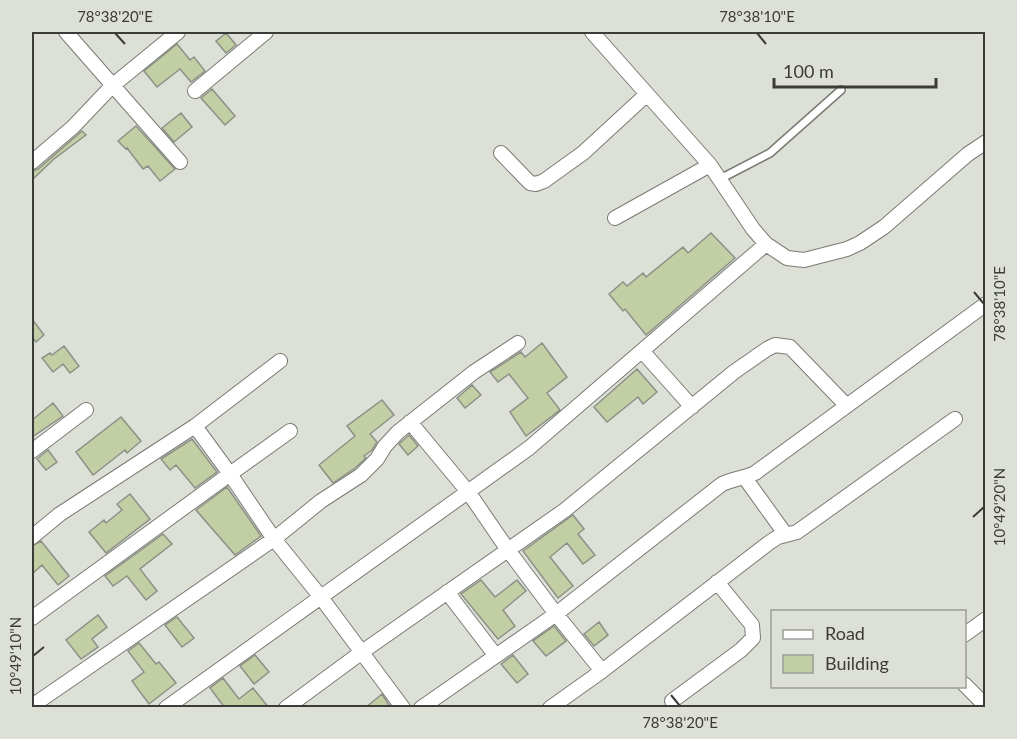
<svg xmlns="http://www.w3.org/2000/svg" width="1017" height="739" font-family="Lato,sans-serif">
<rect width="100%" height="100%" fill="#dde0d7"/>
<!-- building -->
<path fill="#c2cea4" stroke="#8e9087" stroke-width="1.5" d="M226 33 236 45 226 53 216 41Z
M177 44 190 60 194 57 205 71 191 82 180 69 157 87 144 71Z
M212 89 235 116 225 125 201 98Z
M181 113 192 127 174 142 162 128Z
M136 126 175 169 160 181 148 166 143 169 127 148 126 149 118 141Z
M82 131 86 135 54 159 32 180V171L38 169Z
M711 233 735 258 646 335 625 309 623 311 609 294 623 282 627 286 643 273 646 277 683 247 688 253Z
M32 319 44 335 36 342 32 337Z
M542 343 567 377 547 393 560 410 526 436 510 412 528 398 509 374 498 382 490 372 521 352 525 357Z
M64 346 79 366 70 373 63 364 53 372 42 358 50 353 52 355Z
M637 369 657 392 643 404 638 397 607 422 594 407Z
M472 385 481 395 465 408 457 398Z
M382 400 394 415 370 434 377 442 372 450 364 456 366 458 355 468 333 483 319 465 355 436 347 426Z
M53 403 63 416 32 437V420Z
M121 417 141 441 127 453 125 450 93 475 76 452Z
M409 435 418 446 408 455 399 444Z
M192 439 217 472 195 488 176 465 170 470 161 459Z
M48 450 57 462 46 470 37 459Z
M227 487 261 536 235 555 196 510Z
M130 494 150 519 106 553 89 532 104 520 106 523 122 510 117 504Z
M573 515 584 529 578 534 595 555 583 564 567 543 550 557 573 586 558 598 523 551Z
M163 534 172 544 140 569 157 591 146 600 127 576 113 586 105 576Z
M41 541 69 576 58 585 42 565 32 574V546Z
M481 580 495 597 517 580 526 591 503 610 515 626 498 639 461 594Z
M98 615 107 627 92 639 98 647 81 659 66 640Z
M177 617 194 638 182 647 165 625Z
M599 622 608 635 594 646 584 634Z
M554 626 566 641 546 656 533 641Z
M139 643 156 664 159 662 176 683 149 704 132 681 144 672 128 651Z
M255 655 269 672 254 684 240 666Z
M513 655 528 674 517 683 501 664Z
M223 678 239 699 253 688 269 708H225L210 688Z
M382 694 391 708H365Z"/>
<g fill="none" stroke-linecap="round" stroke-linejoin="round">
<!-- service casing -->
<g stroke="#797c73" stroke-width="10">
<path id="service" d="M720 179 770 153 841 90"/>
</g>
<!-- minor casing -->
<g stroke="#797c73" stroke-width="16">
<path id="minor" d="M66 32 180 162
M592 32 710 165 753 229 766 244 787 258 804 260 847 249 860 243 884 227 968 154 986 142
M195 91 266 32
M501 153 530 183 536 184 544 181 583 153 646 95
M32 162 73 127 112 86 178 32
M615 218 710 165
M643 352 692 407
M410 422 469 493 508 550 556 614 602 671
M195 426 230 474 290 431
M32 451 86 410
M745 478 786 535
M32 537 60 514 195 426 280 361
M447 592 496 656
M32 618 230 474 274 539 320 596 403 708
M964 635 986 619
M964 684 986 706
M672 701 741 650 753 638 752 625 717 582
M32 706 274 539 321 501 361 475 377 459 385 446 398 432 474 372 518 343
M166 708 529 448 766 244
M286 708 362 652 565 510 734 372 767 349 775 345 790 347 846 405
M421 708 556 614 722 484C733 479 744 478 755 473L986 304
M550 708 602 671 770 542 778 537 797 532 955 419"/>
</g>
<!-- tertiary casing -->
<g stroke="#797c73" stroke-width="20">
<path id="tertiary" d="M32 704 34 708"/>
</g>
<!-- service -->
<use href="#service" stroke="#fff" stroke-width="7"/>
<!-- minor -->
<use href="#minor" stroke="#fff" stroke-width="14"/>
<!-- tertiary -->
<use href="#tertiary" stroke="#fff" stroke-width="16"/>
</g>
<!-- ticks -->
<path fill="none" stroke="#3b3c38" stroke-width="2" d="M115 33 125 44M757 33 766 44M974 292 984 304M973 517 984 507M33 656 44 647M671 695 680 706"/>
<!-- border -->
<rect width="1017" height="739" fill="none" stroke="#dde0d7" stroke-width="66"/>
<!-- legend -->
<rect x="771" y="610" width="195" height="78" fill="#dde0d7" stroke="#9c9e97" stroke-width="1.5"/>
<rect x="783" y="630" width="30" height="9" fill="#ffffff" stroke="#9c9e97" stroke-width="1.5"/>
<text x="825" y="640" font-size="18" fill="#3b3c38">Road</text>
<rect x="783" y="655" width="30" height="18" fill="#c2cea4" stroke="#9c9e97" stroke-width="1.5"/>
<text x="825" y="670" font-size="18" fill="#3b3c38">Building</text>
<!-- scale -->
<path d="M774 78v9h162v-9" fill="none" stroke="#3b3c38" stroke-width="3"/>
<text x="783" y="78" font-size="18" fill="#3b3c38" stroke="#dde0d7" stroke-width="4.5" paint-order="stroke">100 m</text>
<rect x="33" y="33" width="951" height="673" fill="none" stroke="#3b3c38" stroke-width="2"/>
<g font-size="15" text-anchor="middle" fill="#3b3c38">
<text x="115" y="22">78°38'20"E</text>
<text x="757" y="22">78°38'10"E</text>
<text transform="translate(1000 304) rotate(-90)" y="5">78°38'10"E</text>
<text transform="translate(1000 507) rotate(-90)" y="5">10°49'20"N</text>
<text transform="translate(16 656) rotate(-90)" y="5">10°49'10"N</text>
<text x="680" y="728">78°38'20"E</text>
</g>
</svg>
